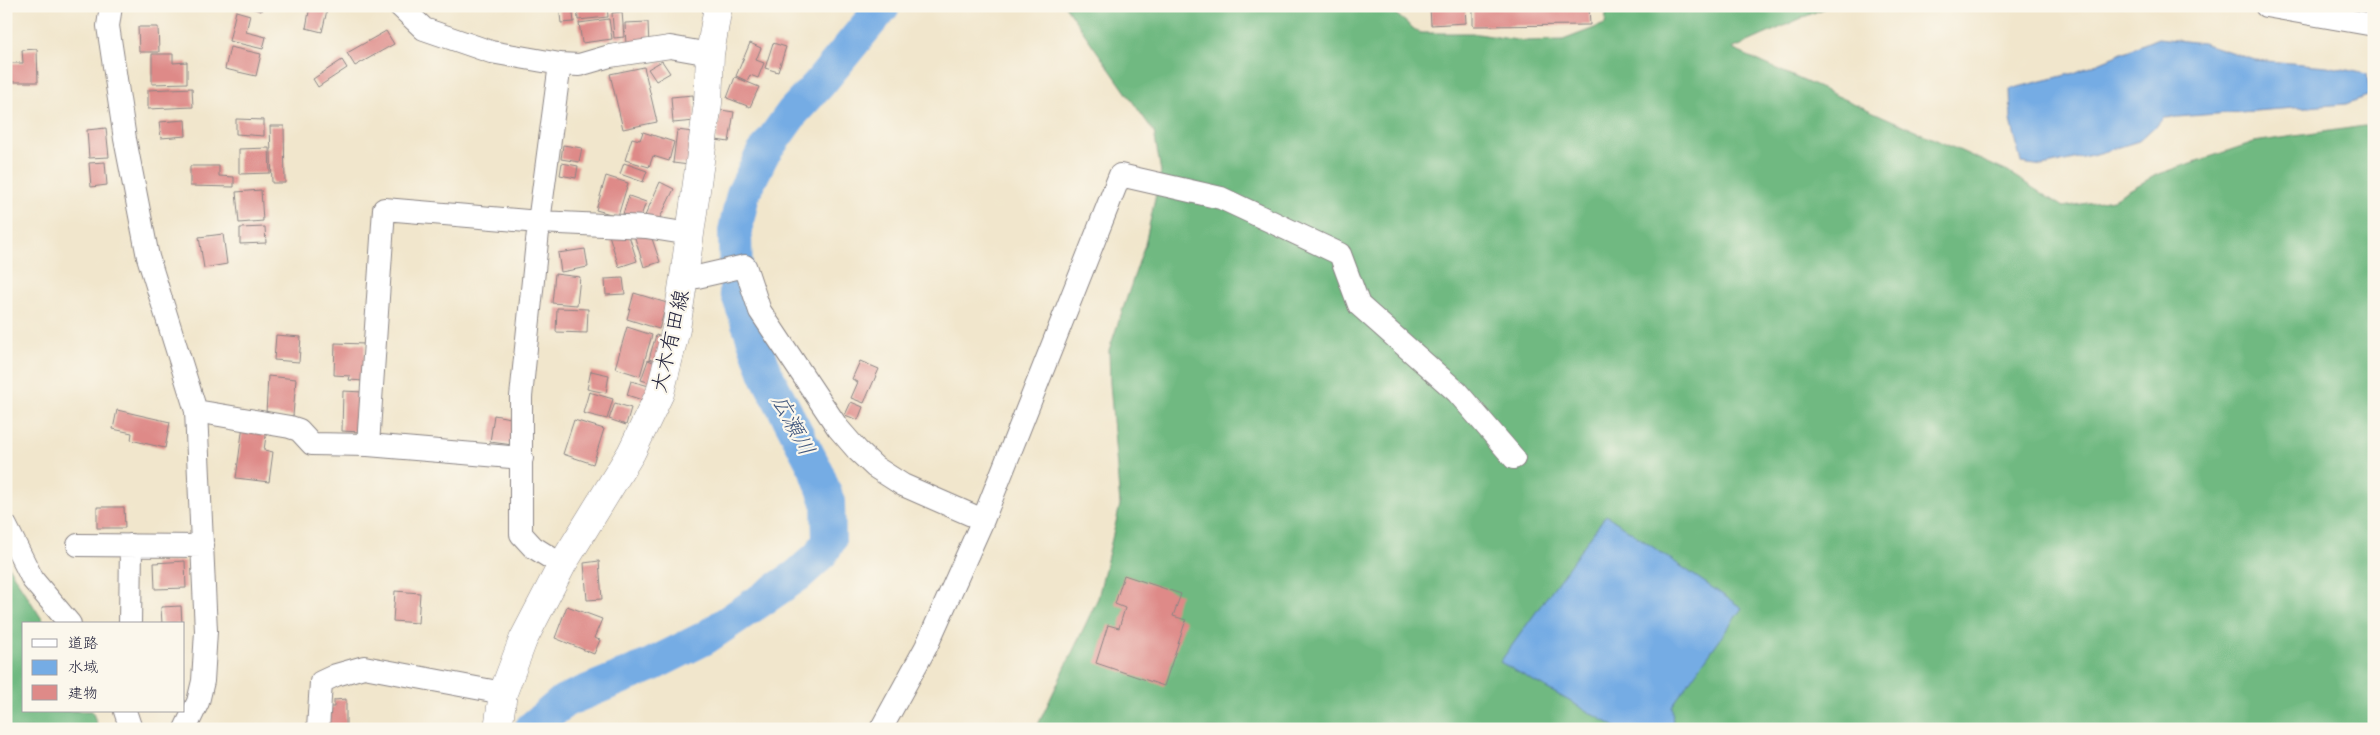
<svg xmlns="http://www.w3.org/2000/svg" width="2380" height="735" font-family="Caveat,'Klee One',sans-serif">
<rect width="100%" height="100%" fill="#fbf7ec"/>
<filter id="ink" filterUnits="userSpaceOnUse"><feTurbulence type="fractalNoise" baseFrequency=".02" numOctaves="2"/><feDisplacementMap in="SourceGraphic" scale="10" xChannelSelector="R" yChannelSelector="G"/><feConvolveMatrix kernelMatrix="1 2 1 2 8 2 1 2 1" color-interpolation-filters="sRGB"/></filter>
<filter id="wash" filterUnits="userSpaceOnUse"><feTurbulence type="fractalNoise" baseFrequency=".0096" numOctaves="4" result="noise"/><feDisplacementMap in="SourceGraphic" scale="20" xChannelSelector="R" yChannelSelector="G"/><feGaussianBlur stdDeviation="1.12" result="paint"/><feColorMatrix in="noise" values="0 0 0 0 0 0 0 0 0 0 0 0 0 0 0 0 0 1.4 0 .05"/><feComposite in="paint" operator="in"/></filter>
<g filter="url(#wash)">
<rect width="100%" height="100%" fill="#f1e6cc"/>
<!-- forest -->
<path fill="#6fb981" stroke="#486e5e" d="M1065 6H1386L1419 33H1472L1523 41 1563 40 1605 24 1607 6H1829L1732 49 2008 172 2063 207 2113 199 2156 175 2254 142 2364 126 2374 127V729H1036L1098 598 1120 505 1110 383 1109 350 1145 244 1161 172 1154 132Z
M6 563 45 624H24V711H92L99 729H6Z"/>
<!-- water -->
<path fill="#75ace4" stroke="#4c6790" d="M2158 38 2203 43 2255 60 2327 66 2367 74 2370 95 2346 104 2164 118 2139 141 2100 153 2043 166 2021 163 2011 120 2010 89 2074 73Z
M1606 515 1742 608 1672 706 1673 729H1619L1500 662Z"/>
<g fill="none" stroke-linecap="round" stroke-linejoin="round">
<!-- river -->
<path stroke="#75ace4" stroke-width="34" d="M531 729 564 701 649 666 705 638 798 575 820 555 829 541 828 502 817 472 766 374 736 289 735 231 743 194 762 155 793 112 819 84 883 6"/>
</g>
<g id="blocks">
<!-- building -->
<path fill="#de8a88" d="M245 6H262L261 11Z
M310 6H328L322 32 306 28Z
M559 6H572L574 22 561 23Z
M577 6H607L608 17 578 20Z
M1430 6H1465L1466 23 1431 25Z
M1473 6H1589L1590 25 1473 26Z
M236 11 250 15 246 32 266 37 263 49 229 41Z
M622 12 624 37 614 38 612 13Z
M609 19 612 39 582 43 579 23Z
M648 22 649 46 626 47 625 23Z
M138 27H158L159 52H139Z
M386 31 394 44 355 66 347 53Z
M750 43 761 48 756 60 764 63 758 78 750 75 747 81 736 76Z
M773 43 786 47 778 72 765 68Z
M230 47 261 54 256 76 225 69Z
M37 49 38 82H9V63H23L22 50Z
M152 54H173V63L187 62V83L152 84Z
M342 60 347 68 318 87 313 79Z
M662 61 670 73 656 81 648 69Z
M644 67 657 122 623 129 610 74Z
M735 77 759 87 750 107 727 98Z
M192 88 193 107 148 109V90Z
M693 95 695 121 673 123 671 97Z
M721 110 734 112 729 142 716 140Z
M236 119 264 120V136L236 134Z
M185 120 186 136 161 138 159 122Z
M270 126H284L285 183H272Z
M106 128 109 157 89 158 87 130Z
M677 130 693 132 689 165 673 163Z
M643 132 674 142 669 161 653 156 649 167 625 160 632 138 640 140Z
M563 145 582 148 579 162 561 159Z
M269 148 270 173 239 174V149Z
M105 162 107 185 91 187 89 163Z
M562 163 578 166 576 178 560 175Z
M624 163 647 171 643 182 620 174Z
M190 166H219V176L234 177V187L190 186Z
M606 176 628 183 618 216 596 210Z
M660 182 674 189 657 224 644 218Z
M261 190 263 221 239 223 236 192Z
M629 196 646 202 640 219 623 214Z
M265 227 266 243 240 244V228Z
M627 229 637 261 619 267 609 235Z
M649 230 660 262 644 267 634 235Z
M223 234 227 264 204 268 199 237Z
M585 249 588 267 561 272 558 253Z
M555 274 580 277 577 305 552 303Z
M623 278 625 294 606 295 605 279Z
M634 293 667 303 659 329 627 319Z
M557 308 588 309 587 333 556 332Z
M627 327 652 335 640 376 615 368Z
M276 335 301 337 299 362 274 360Z
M656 335 665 338 658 362 649 359Z
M335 343 365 344 364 381 349 380 350 376 334 375Z
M648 360 658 364 651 383 641 380Z
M860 361 879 369 864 403 851 398 858 382 852 379Z
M591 371 609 375 606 393 587 389Z
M268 376 296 379 293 416 266 414Z
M631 381 649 386 645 401 627 395Z
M343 391 363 392 361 432 342 431Z
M589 392 613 399 607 419 583 413Z
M851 402 863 407 858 420 845 415Z
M615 403 631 408 626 425 609 419Z
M117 410 170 422 165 448 131 440 132 433 113 429Z
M494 415 516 419 513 445 490 442Z
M574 420 604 429 593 464 563 454Z
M243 425 267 429 264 450 273 452 269 482 236 478Z
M97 507H124L125 528H97Z
M185 561 186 588 155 589 154 563Z
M599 561 602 599 587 600 584 563Z
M1124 575 1181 594 1173 616 1186 620 1164 686 1096 663 1108 625 1119 628 1125 608 1115 604Z
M395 591 420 593 418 623 393 621Z
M181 606 182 624H162L161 607Z
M567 606 602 619 594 638 600 640 594 654 555 638Z
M346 699V729H325V707H334V700Z"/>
</g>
</g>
<g filter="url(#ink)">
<use href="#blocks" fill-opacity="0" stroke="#8a8484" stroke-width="1"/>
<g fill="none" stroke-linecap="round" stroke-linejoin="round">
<!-- minor casing -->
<g stroke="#8a8484" stroke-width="24">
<path id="minor" d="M111 6 108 26 125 139 148 257 196 411 206 631 203 681 198 702 185 729
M400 6 424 29 491 52 560 64 579 65 610 56 670 47 710 54
M2266 6 2374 25
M560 64 539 222 521 397V534L533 547 562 565
M685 270 697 277 745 266 760 311 838 428 858 451 875 467 903 485 983 520
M196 411 290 427 299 430 312 444 368 445 522 458
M368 445 384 209 539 222 646 227 690 234
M6 526 33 580 70 624
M78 545 203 546
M130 624 131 545
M125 711 131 729
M318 729 321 682 336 675 364 667 503 693
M881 729 926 647 983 520 1120 175 1221 198 1340 254 1359 305 1457 392 1514 458"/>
</g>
<!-- major casing -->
<g stroke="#8a8484" stroke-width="29">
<path id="major" d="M498 729 503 693 523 640 562 565 631 453 660 393 676 329 685 270 708 103 710 54 718 6"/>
</g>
<!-- minor -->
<use href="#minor" stroke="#fff" stroke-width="22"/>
<!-- major -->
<use href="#major" stroke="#fff" stroke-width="28"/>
</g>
</g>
<g text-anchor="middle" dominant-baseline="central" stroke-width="4.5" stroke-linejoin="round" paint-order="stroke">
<!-- street labels -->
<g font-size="21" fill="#22223b" stroke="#fbf7ec">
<text transform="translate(670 341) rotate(-77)">大木有田線</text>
</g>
<!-- water labels -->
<g font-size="22" font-style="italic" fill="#43597f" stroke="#fbf7ec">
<text transform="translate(793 425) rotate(62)">広瀬川</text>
</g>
</g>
<!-- margin -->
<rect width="2380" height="735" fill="none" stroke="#fbf7ec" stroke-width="25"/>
<!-- legend -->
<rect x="22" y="622" width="162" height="90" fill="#fbf7ec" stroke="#a4a2a5"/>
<rect x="32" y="639" width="25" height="8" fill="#ffffff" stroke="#a4a2a5"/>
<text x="68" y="648" font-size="15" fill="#22223b">道路</text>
<rect x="32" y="660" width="25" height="15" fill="#75ace4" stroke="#a4a2a5"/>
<text x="68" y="672" font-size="15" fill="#22223b">水域</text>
<rect x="32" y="685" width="25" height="15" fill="#de8a88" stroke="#a4a2a5"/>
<text x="68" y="698" font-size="15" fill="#22223b">建物</text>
</svg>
